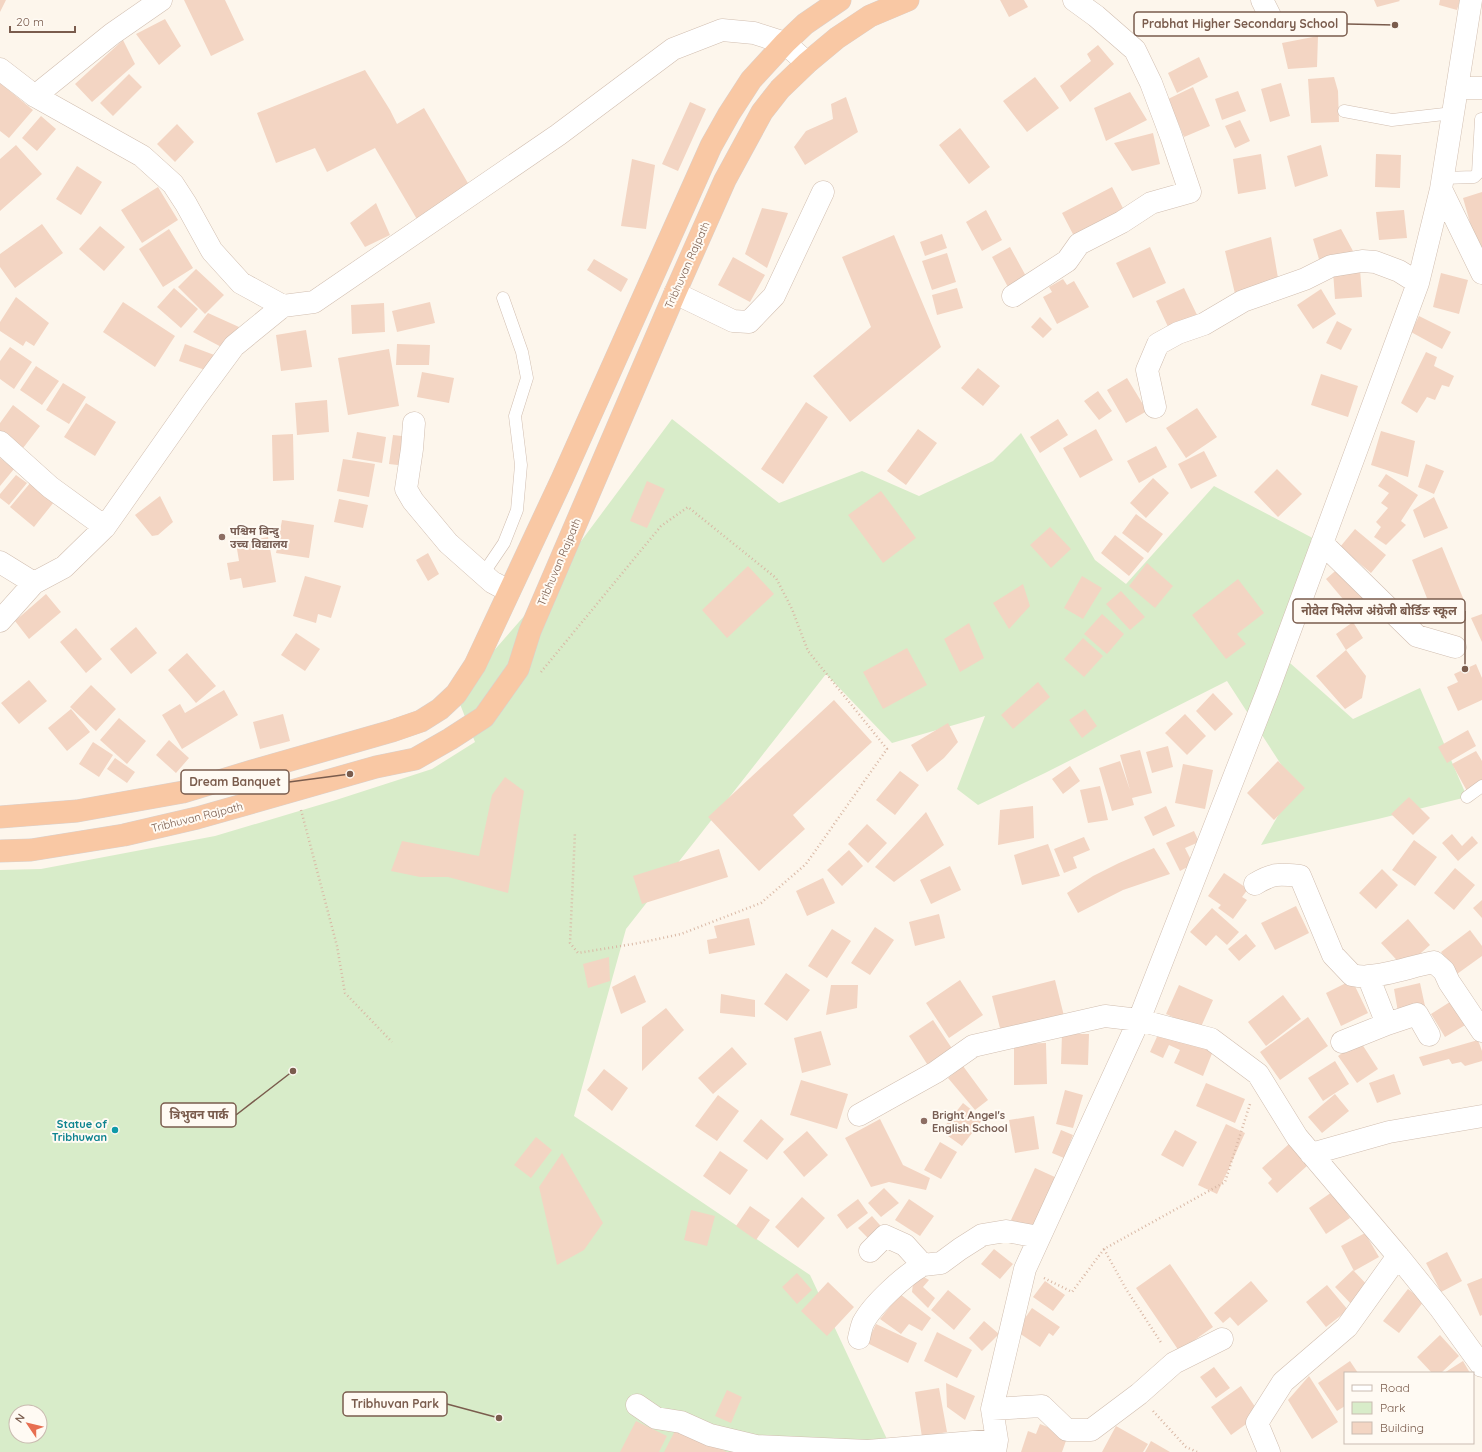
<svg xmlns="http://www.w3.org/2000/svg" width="1482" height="1452" font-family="Quicksand,'Noto Sans Devanagari',sans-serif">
<rect width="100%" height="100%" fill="#fdf6ec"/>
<!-- green -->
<path fill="#d8ecc9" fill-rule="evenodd" d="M672 419 779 503 862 471 919 496 993 461 1021 433 1095 560 1126 584 1214 486 1322 543 1290 663 1353 719 1420 688 1467 797 1378 819 1261 845 1295 786 1227 681 1045 773 978 805 957 789 985 716 892 743 826 674 626 929 574 1116 810 1275 893 1452H0V870L41 869 215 836 336 800 432 769 475 742 456 694 532 607ZM16 1412H40V1436H16Z"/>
<!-- building -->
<path fill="#f3d5c3" d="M0 0H6L0 12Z
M184 0H225L244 40 211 56Z
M1000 0H1024L1028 7 1009 17Z
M1374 0H1399L1400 1 1377 7Z
M1440 0H1460L1457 10 1439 5Z
M165 19 181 46 159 65 136 34Z
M1318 36 1317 67 1288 69 1282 43Z
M123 40 135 64 92 102 75 84Z
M1098 45 1114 64 1070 102 1060 86 1091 61 1087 54Z
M1199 57 1208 77 1177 93 1168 73Z
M365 70 390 110 397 124 424 108 472 190 418 221 375 148 327 172 315 148 276 163 257 113Z
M129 74 142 87 113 116 100 103Z
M1035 77 1059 108 1027 132 1003 101Z
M1334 77 1338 91 1339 122 1311 123 1308 79Z
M0 83 33 110 9 138 0 131Z
M1281 83 1290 116 1270 122 1261 89Z
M1193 87 1210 126 1184 137 1168 99Z
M1238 91 1246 111 1222 120 1215 99Z
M1130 92 1147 120 1106 141 1094 108Z
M846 97 858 132 805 165 794 147 806 131 833 119 831 104Z
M690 102 706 109 678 171 662 164Z
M41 116 56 129 37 151 22 138Z
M1240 120 1250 141 1235 148 1225 126Z
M177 124 194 142 175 162 157 144Z
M960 128 990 167 969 184 939 145Z
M1153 133 1160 164 1132 171 1114 143Z
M16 145 42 174 0 211V159Z
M1321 145 1328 176 1295 187 1287 156Z
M1261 154 1266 189 1238 194 1233 159Z
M1376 154 1401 155 1400 188 1375 187Z
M632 159 655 165 646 229 621 226Z
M77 166 102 182 81 215 56 199Z
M158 187 178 220 142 243 121 210Z
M1112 187 1125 212 1075 238 1062 213Z
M1482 192V265L1463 198Z
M376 203 390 235 365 247 350 223Z
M762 208 788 213 767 268 745 254Z
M986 210 1002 240 982 251 966 222Z
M1404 210 1407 238 1379 240 1376 212Z
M42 224 63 253 15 288 0 267V254Z
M100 226 125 247 104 271 79 249Z
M169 229 193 268 163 287 139 249Z
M1341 229 1353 251 1321 266 1313 239Z
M942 234 947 248 925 256 920 242Z
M894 235 941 347 850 422 813 376 871 327 842 257Z
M1271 237 1278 278 1236 298 1225 251Z
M1010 247 1027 278 1009 289 992 257Z
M1150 247 1166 283 1133 298 1116 263Z
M947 253 956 282 932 290 922 261Z
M733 257 765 275 750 302 718 285Z
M594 259 628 279 621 292 587 270Z
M196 269 224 295 205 314 178 287Z
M1360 269 1362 297 1335 299 1333 271Z
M1441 273 1468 280 1459 314 1433 307Z
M1063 279 1067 285 1074 281 1089 307 1057 324 1043 297 1052 292 1049 287Z
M174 288 198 309 181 328 157 307Z
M957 288 963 308 937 315 932 295Z
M1184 288 1198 317 1170 331 1156 301Z
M1321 289 1336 314 1313 329 1297 305Z
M16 297 49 323 34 346 26 341 23 346 0 331V322Z
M123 302 175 336 155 367 103 332Z
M430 302 435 323 397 332 392 311Z
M384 303 385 332 352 334 351 305Z
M208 313 239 327 227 350 193 332Z
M1419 316 1451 332 1442 349 1411 332Z
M1040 317 1052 329 1043 338 1031 327Z
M1337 321 1352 329 1341 350 1326 343Z
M306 330 312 367 281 371 276 335Z
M185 344 217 356 211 372 179 361Z
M397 344 430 345 429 365H396Z
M10 347 32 362 14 389 0 379V361Z
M389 349 399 406 348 415 338 358Z
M1426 352 1437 357 1434 366 1454 376 1449 387 1442 385 1435 400 1427 397 1417 413 1401 403Z
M36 366 59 381 42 405 20 390Z
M978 368 1000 386 983 406 961 388Z
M422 372 454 378 449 403 417 397Z
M1321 374 1358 386 1348 417 1311 405Z
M1127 378 1147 411 1126 423 1107 390Z
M63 383 86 397 69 424 46 410Z
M1098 391 1112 411 1099 420 1084 401Z
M327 400 329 432 297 435 295 403Z
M806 402 828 417 783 484 761 469Z
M86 403 116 422 95 456 64 437Z
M13 405 40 426 20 452 0 437V423Z
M1197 408 1217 437 1186 458 1166 428Z
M1058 419 1068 435 1040 453 1030 437Z
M918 429 937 443 906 485 887 471Z
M1096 429 1113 460 1080 478 1063 448Z
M1381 431 1415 441 1408 477 1371 465Z
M357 432 386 437 382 463 352 458Z
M293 434 294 480 273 481 272 435Z
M393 435 410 437 406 466 389 464Z
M1156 446 1167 467 1139 483 1127 461Z
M1204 451 1217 476 1191 489 1178 464Z
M0 458 14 469 0 486Z
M343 459 375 464 369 497 337 491Z
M1426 464 1444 471 1434 494 1418 487Z
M1277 469 1302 494 1278 517 1254 492Z
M1386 474 1418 495 1401 521 1406 525 1386 545 1374 537 1381 527 1376 522 1388 508 1381 503 1389 493 1378 486Z
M16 475 27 483 9 505 0 498V494Z
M1153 478 1169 493 1146 518 1130 503Z
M647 481 665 489 647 528 630 521Z
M31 482 54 502 34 527 10 507Z
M881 491 916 538 883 563 848 515Z
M160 496 173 522 158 535 152 536 135 515Z
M1434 497 1448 528 1424 538 1413 510Z
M339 499 368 505 363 528 334 522Z
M1136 514 1163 534 1148 553 1122 533Z
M282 520 314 525 309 558 276 553Z
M1050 527 1071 549 1051 568 1030 545Z
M1355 529 1386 555 1371 573 1340 547Z
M1115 535 1144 558 1129 576 1101 553Z
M268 537 276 582 243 588 241 578 230 580 227 563 239 561 236 543Z
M1442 547 1463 598 1432 611 1412 560Z
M428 553 439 574 428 581 416 560Z
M1147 563 1173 586 1155 608 1129 586Z
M748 566 774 594 727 638 702 610Z
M1341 566 1369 598 1353 611 1326 579Z
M305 576 341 586 331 618 318 614 316 623 293 616Z
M1082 576 1102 588 1083 619 1064 608Z
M1238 579 1264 613 1237 634 1246 644 1226 659 1192 615Z
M1023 584 1030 606 1009 629 993 603Z
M1121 591 1145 617 1130 630 1106 604Z
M46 594 61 612 29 639 15 621Z
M1102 614 1124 634 1107 654 1084 634Z
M1482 614V642L1471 618Z
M1353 622 1363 638 1346 650 1336 634Z
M969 623 984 658 960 672 944 639Z
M136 627 157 653 131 674 110 649Z
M76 628 102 659 86 673 60 642Z
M296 633 320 649 305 671 281 655Z
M1083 638 1103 656 1084 677 1064 659Z
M907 648 927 685 883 709 863 672Z
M1346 650 1366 676 1362 698 1345 709 1316 676Z
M187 653 216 686 196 703 168 670Z
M1476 664 1482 678V700L1458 711 1447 687 1458 682 1454 674Z
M29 680 47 701 19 724 1 703Z
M1038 682 1050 697 1013 729 1001 715Z
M91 685 116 709 96 731 70 707Z
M224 690 238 715 182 749 162 715 180 704 185 713Z
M1213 693 1233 714 1215 731 1196 711Z
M834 700 872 742 793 815 805 829 759 871 708 817Z
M71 709 90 732 67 751 48 728Z
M1085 709 1097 726 1082 738 1069 720Z
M283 714 290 741 260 749 253 722Z
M1185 714 1206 736 1187 755 1165 733Z
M119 718 146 741 127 764 100 740Z
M948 723 958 742 944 758 927 772 911 745Z
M1468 730 1476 746 1447 763 1438 747Z
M169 740 189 758 176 773 156 755Z
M93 742 113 755 99 777 79 764Z
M1168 746 1173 767 1152 773 1146 752Z
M1140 750 1152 793 1132 798 1134 805 1112 811 1099 768 1120 761 1130 790 1120 755Z
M1476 751 1482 761V783L1467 791 1452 764Z
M115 758 135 772 127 783 107 769Z
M1278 761 1305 788 1274 820 1247 793Z
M1183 764 1213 770 1205 809 1175 803Z
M1070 766 1080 781 1063 794 1052 779Z
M900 771 919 785 895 815 876 800Z
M505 777 524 791 508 893 448 877H420L391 871 402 841 479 856 492 795Z
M1100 786 1108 820 1088 823 1080 790Z
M1409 797 1430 818 1413 835 1391 814Z
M1033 806 1034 838 998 845 1000 810Z
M1166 806 1175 826 1153 836 1144 817Z
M926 812 944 845 894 882 875 867Z
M867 824 887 843 868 863 848 844Z
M1194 831 1199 842 1185 848 1193 864 1180 871 1166 843Z
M1452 834 1462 846 1472 836 1478 843 1458 861 1442 843Z
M1084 837 1090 850 1073 857 1077 868 1064 873 1054 849Z
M1414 840 1437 857 1415 886 1392 870Z
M1048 844 1060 876 1022 885 1014 855Z
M1154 848 1170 874 1123 890 1078 913 1067 893 1093 876 1119 863Z
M719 849 728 877 642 904 633 876Z
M849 850 863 866 842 886 827 870Z
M950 866 961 890 931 904 920 880Z
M1455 868 1475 885 1454 910 1434 893Z
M1382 869 1398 885 1376 909 1359 893Z
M1224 873 1248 889 1242 897 1247 900 1233 919 1218 908 1221 905 1208 896Z
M823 878 835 903 807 916 796 891Z
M1482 900V918L1473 908Z
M1296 906 1309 933 1275 950 1261 923Z
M1212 908 1239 932 1227 945 1216 935 1206 946 1190 932Z
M939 914 945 938 915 946 909 922Z
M749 918 755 945 709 954 707 940 717 938 714 926Z
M1408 919 1430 945 1404 968 1381 943Z
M875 927 894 940 870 975 851 963Z
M832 929 851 941 827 978 808 966Z
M1470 930 1482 946V956L1457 974 1441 952Z
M1246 934 1256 946 1239 961 1228 949Z
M609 957 610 981 588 988 583 964Z
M786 973 810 990 787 1021 764 1004Z
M635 975 646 1002 621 1014 612 987Z
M960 980 983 1015 949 1038 926 1003Z
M1055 980 1064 1016 1001 1032 992 996Z
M1352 980 1368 1013 1341 1026 1326 993Z
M1420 983 1425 1006 1398 1012 1394 989Z
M831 985H858L857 1008 826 1015Z
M1179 985 1213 1000 1200 1029 1166 1014Z
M721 994 755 1000V1017L720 1013Z
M1283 995 1301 1019 1266 1046 1248 1022Z
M1453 1000 1467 1024 1445 1037 1431 1014Z
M666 1008 684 1030 642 1071V1027Z
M1308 1017 1328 1046 1280 1080 1260 1052Z
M933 1020 953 1050 929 1067 909 1036Z
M1161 1028 1213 1051 1203 1076 1174 1063 1180 1050 1169 1045 1163 1058 1150 1052Z
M821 1031 831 1065 802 1073 794 1038Z
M1062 1034H1089L1088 1065 1061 1064Z
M1478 1040 1482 1051V1061L1465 1066 1461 1062 1452 1064 1449 1059 1423 1066 1419 1057Z
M1360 1041 1378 1069 1357 1083 1338 1056Z
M1046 1043 1047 1084 1014 1085V1044Z
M732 1047 747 1064 713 1094 698 1078Z
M1335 1061 1349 1084 1323 1101 1308 1078Z
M963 1066 988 1100 975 1110 948 1078Z
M604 1069 628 1088 612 1111 587 1090Z
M1394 1074 1401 1094 1377 1103 1369 1083Z
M801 1080 848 1094 837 1129 790 1115Z
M1206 1083 1245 1099 1235 1123 1196 1106Z
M1065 1090 1083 1095 1073 1128 1056 1124Z
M1335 1094 1349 1111 1322 1133 1308 1117Z
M718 1095 739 1111 717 1141 695 1126Z
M963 1103 983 1119 962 1146 941 1131Z
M1034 1116 1039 1149 1015 1153 1009 1120Z
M761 1119 784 1139 767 1160 743 1141Z
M880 1119 903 1165 930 1178 926 1190 889 1182 871 1187 845 1138Z
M1226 1124 1245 1133 1217 1194 1198 1185Z
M1061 1130 1073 1135 1064 1158 1052 1153Z
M1175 1130 1197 1142 1183 1167 1161 1155Z
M807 1131 828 1155 804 1177 783 1152Z
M536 1137 552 1150 531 1178 514 1165Z
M940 1142 957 1152 941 1179 924 1170Z
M1289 1144 1308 1165 1277 1193 1268 1183 1272 1179 1262 1168Z
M720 1151 748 1170 730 1195 703 1176Z
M562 1153 603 1223 584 1250 557 1265 539 1187Z
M1035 1168 1057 1178 1032 1230 1011 1220Z
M884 1188 899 1203 881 1217 868 1203Z
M1332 1192 1350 1218 1326 1234 1309 1208Z
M802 1197 825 1218 798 1248 775 1227Z
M858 1199 868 1213 847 1229 837 1215Z
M909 1199 934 1216 920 1236 895 1220Z
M750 1206 770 1220 756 1240 736 1226Z
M691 1210 715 1216 707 1246 684 1240Z
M872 1216 886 1232 872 1242 858 1228Z
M1365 1233 1379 1257 1354 1271 1341 1246Z
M994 1249 1013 1264 1000 1279 981 1264Z
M1447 1252 1462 1281 1441 1292 1426 1263Z
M1170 1264 1213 1327 1179 1351 1136 1288Z
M1353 1270 1371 1289 1353 1306 1335 1287Z
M797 1273 812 1290 797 1304 782 1287Z
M922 1276 929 1280 923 1287 935 1298 928 1308 912 1292 913 1283Z
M1482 1278V1315L1480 1316 1467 1284Z
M1045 1281 1065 1295 1053 1311 1033 1297Z
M1251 1281 1268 1301 1238 1326 1230 1317 1223 1323 1214 1313Z
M828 1282 854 1307 827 1336 801 1311Z
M1327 1285 1348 1310 1326 1327 1306 1302Z
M1408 1289 1424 1301 1399 1333 1383 1321Z
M948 1290 971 1309 954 1330 931 1310Z
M900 1294 931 1318 922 1331 909 1324 901 1334 880 1319Z
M1032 1308 1060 1327 1053 1336 1049 1333 1040 1347 1016 1331Z
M984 1321 999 1334 982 1351 969 1338Z
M876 1324 917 1343 908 1363 867 1343Z
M937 1332 972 1350 957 1378 924 1361Z
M1440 1335 1459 1356 1441 1373H1432L1417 1357Z
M1350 1361 1358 1373H1345V1406L1337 1411 1318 1383Z
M1463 1361 1470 1373H1444Z
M1214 1367 1230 1388 1216 1398 1200 1377Z
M1309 1376 1338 1422 1312 1439 1288 1400Z
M946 1383 975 1396 965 1420 947 1407Z
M1241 1386 1260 1414 1231 1435 1211 1407Z
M939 1388 947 1432 922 1437 915 1392Z
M727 1390 742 1397 731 1423 715 1416Z
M636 1421 667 1436 659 1452H620Z
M1040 1424 1068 1435 1062 1452H1021L1028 1431 1036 1434Z
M1116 1426 1148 1444 1143 1452H1102Z
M677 1427 727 1452H664Z
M1151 1441 1170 1452H1145Z"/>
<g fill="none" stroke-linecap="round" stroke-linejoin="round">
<!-- service casing -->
<g stroke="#d1beb0" stroke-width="13">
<path id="service" d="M1344 111 1392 120 1453 113
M1443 178 1474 177 1478 173 1481 119
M483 574 504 543 517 510 521 465 515 416 527 378 522 352 503 298
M1467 797 1482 786"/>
</g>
<!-- minor casing -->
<g stroke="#d1beb0" stroke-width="23">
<path id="minor" d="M1262 0 1270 16
M0 69 35 96 142 156 173 184 186 204 212 251 241 283 283 306 314 302 558 135 673 49 722 30 754 33 785 43 807 63
M1457 88H1482
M35 96 112 34 161 0
M1441 189 1482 273
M675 293 733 321 749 322 774 296 823 192
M1013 296 1067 261 1079 244 1122 222 1151 203 1190 192 1171 136 1151 83 1135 50 1096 16 1074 0
M1155 407 1147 370 1158 344 1178 333 1204 324 1243 301 1305 279 1331 266 1362 261 1375 262 1399 271 1418 283
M414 423 412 449 406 489 413 501 448 543 492 582 509 591
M0 442 50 487 105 527
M1322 543 1417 636 1455 647
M0 562 34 583
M0 621 34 583 64 567 105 527 195 399 234 346 283 306
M1255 884C1273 873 1279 874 1300 876L1333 955 1352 975C1357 976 1363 977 1368 976 1390 975 1412 966 1434 962L1444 971 1449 982 1482 1031
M1387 1024 1417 1014 1429 1035
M1342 1042 1387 1024 1368 976
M859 1115 936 1072 973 1046 1105 1016 1139 1020 1211 1039 1258 1074 1297 1137 1398 1256 1440 1308 1482 1366
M1311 1154 1389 1132 1482 1116
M870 1251 885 1236 905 1245 923 1265 941 1263 960 1249 982 1235 1006 1231 1039 1237
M859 1338C860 1334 861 1328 863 1323 872 1305 905 1275 923 1265
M637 1405 656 1418 681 1422 710 1435 756 1446
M992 1409 1042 1406 1067 1430H1091L1139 1394 1174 1363 1222 1339
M750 1452 756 1446 868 1451 997 1440
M995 1452 997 1440 992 1409 1025 1269 1139 1020 1268 690 1418 283 1441 189 1471 0
M1269 1452 1257 1423 1283 1382 1347 1327 1398 1256"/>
</g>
<!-- trunk casing -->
<g stroke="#dad1cd" stroke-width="23">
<path id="trunk" d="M0 817 77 811 183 792 252 771 392 731 421 721 440 709 456 694 475 665 562 479 711 146 729 114 751 80 785 43 805 24 840 0
M0 851 31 850 124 835 197 818 376 767 415 759 450 739 484 717 518 669 530 631 675 293 725 180 762 112 780 89 807 63 837 38 870 16 908 0"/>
</g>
<!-- path -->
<path stroke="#d9b8a5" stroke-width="2.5" stroke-dasharray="1 3" stroke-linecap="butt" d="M541 672 661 526 688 507 776 578 792 609 808 651 887 749 806 864 761 903 681 934 639 943 578 953 570 943 575 832
M301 810 337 946 345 993 392 1042
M1104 1249 1126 1289 1162 1344
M1044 1278 1072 1292 1104 1249 1225 1182 1250 1104
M1153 1411 1186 1447 1197 1452"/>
<!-- service -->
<use href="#service" stroke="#fff" stroke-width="12"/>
<!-- minor -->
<use href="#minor" stroke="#fff" stroke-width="22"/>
<!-- trunk -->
<use href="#trunk" stroke="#f9c8a4" stroke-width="22"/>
</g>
<!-- markers -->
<g fill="#8d6e63" stroke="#fffaf3" stroke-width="1.5">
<circle cx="222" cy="537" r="4"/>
<circle cx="924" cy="1121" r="4"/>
</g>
<circle fill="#0f9aa8" stroke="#fffaf3" stroke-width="1.5" cx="115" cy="1130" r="4"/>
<g text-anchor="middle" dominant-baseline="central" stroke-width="4" stroke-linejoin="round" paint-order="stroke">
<!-- street labels -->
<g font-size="11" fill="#7a5c4d" stroke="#fffaf3">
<text transform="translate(687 265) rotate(-66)">Tribhuvan Rajpath</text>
<text transform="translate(559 562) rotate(-67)">Tribhuvan Rajpath</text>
<text transform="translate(197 817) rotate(-14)">Tribhuvan Rajpath</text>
</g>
<!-- education labels -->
<g font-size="11" font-weight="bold" fill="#785e54" stroke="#fffaf3" text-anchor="start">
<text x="230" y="531">पश्चिम बिन्दु<tspan x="230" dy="13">उच्च विद्यालय</tspan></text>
<text x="932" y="1115">Bright Angel's<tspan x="932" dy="13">English School</tspan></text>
</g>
<!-- culture labels -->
<g font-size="11" font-weight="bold" fill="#0d838f" stroke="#fffaf3" text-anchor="end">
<text x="107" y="1124">Statue of<tspan x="107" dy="13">Tribhuwan</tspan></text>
</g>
</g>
<!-- callouts -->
<path fill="none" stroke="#7a5c4d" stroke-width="1.5" d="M1395 25L1347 24M1465 669L1465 611M350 774L289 782M293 1071L236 1115M499 1418L447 1404"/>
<g fill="#7a5c4d" stroke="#fffaf3" stroke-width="1.5">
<circle cx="1395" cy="25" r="4"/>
<circle cx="1465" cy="669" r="4"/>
<circle cx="350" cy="774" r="4"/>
<circle cx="293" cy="1071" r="4"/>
<circle cx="499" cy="1418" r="4"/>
</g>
<g fill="#fffaf3" stroke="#7a5c4d" stroke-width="1.5">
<rect x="1134" y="12" width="213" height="24" rx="4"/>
<rect x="1293" y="599" width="172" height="24" rx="4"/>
<rect x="181" y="770" width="108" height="24" rx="4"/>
<rect x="161" y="1103" width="75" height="24" rx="4"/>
<rect x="343" y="1392" width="104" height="24" rx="4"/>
</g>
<g font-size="12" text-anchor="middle" font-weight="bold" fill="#7a5c4d">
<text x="1240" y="28">Prabhat Higher Secondary School</text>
<text x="1379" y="615">नोवेल भिलेज अंग्रेजी बोर्डिङ स्कूल</text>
<text x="235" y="786">Dream Banquet</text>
<text x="199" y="1119">त्रिभुवन पार्क</text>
<text x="395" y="1408">Tribhuvan Park</text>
</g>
<!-- legend -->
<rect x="1344" y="1372" width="130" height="72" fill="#fffaf3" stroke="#cabbb1"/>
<rect x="1352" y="1385" width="20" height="6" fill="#ffffff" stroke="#cabbb1"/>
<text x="1380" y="1392" font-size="12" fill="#7a5c4d">Road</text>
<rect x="1352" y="1402" width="20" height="12" fill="#d8ecc9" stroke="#cabbb1"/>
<text x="1380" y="1412" font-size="12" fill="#7a5c4d">Park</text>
<rect x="1352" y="1422" width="20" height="12" fill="#f3d5c3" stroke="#cabbb1"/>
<text x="1380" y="1432" font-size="12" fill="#7a5c4d">Building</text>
<!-- north arrow -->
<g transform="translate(28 1424) rotate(305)"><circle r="19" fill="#fffaf3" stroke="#cabbb1"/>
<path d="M0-3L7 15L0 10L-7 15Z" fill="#e76f51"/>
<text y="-6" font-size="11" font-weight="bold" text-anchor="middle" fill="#7a5c4d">N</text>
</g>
<!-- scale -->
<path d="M10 26v6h65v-6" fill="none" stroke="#7a5c4d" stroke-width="2"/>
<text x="16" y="26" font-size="12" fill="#7a5c4d" stroke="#fffaf3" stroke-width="3" paint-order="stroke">20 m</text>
</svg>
